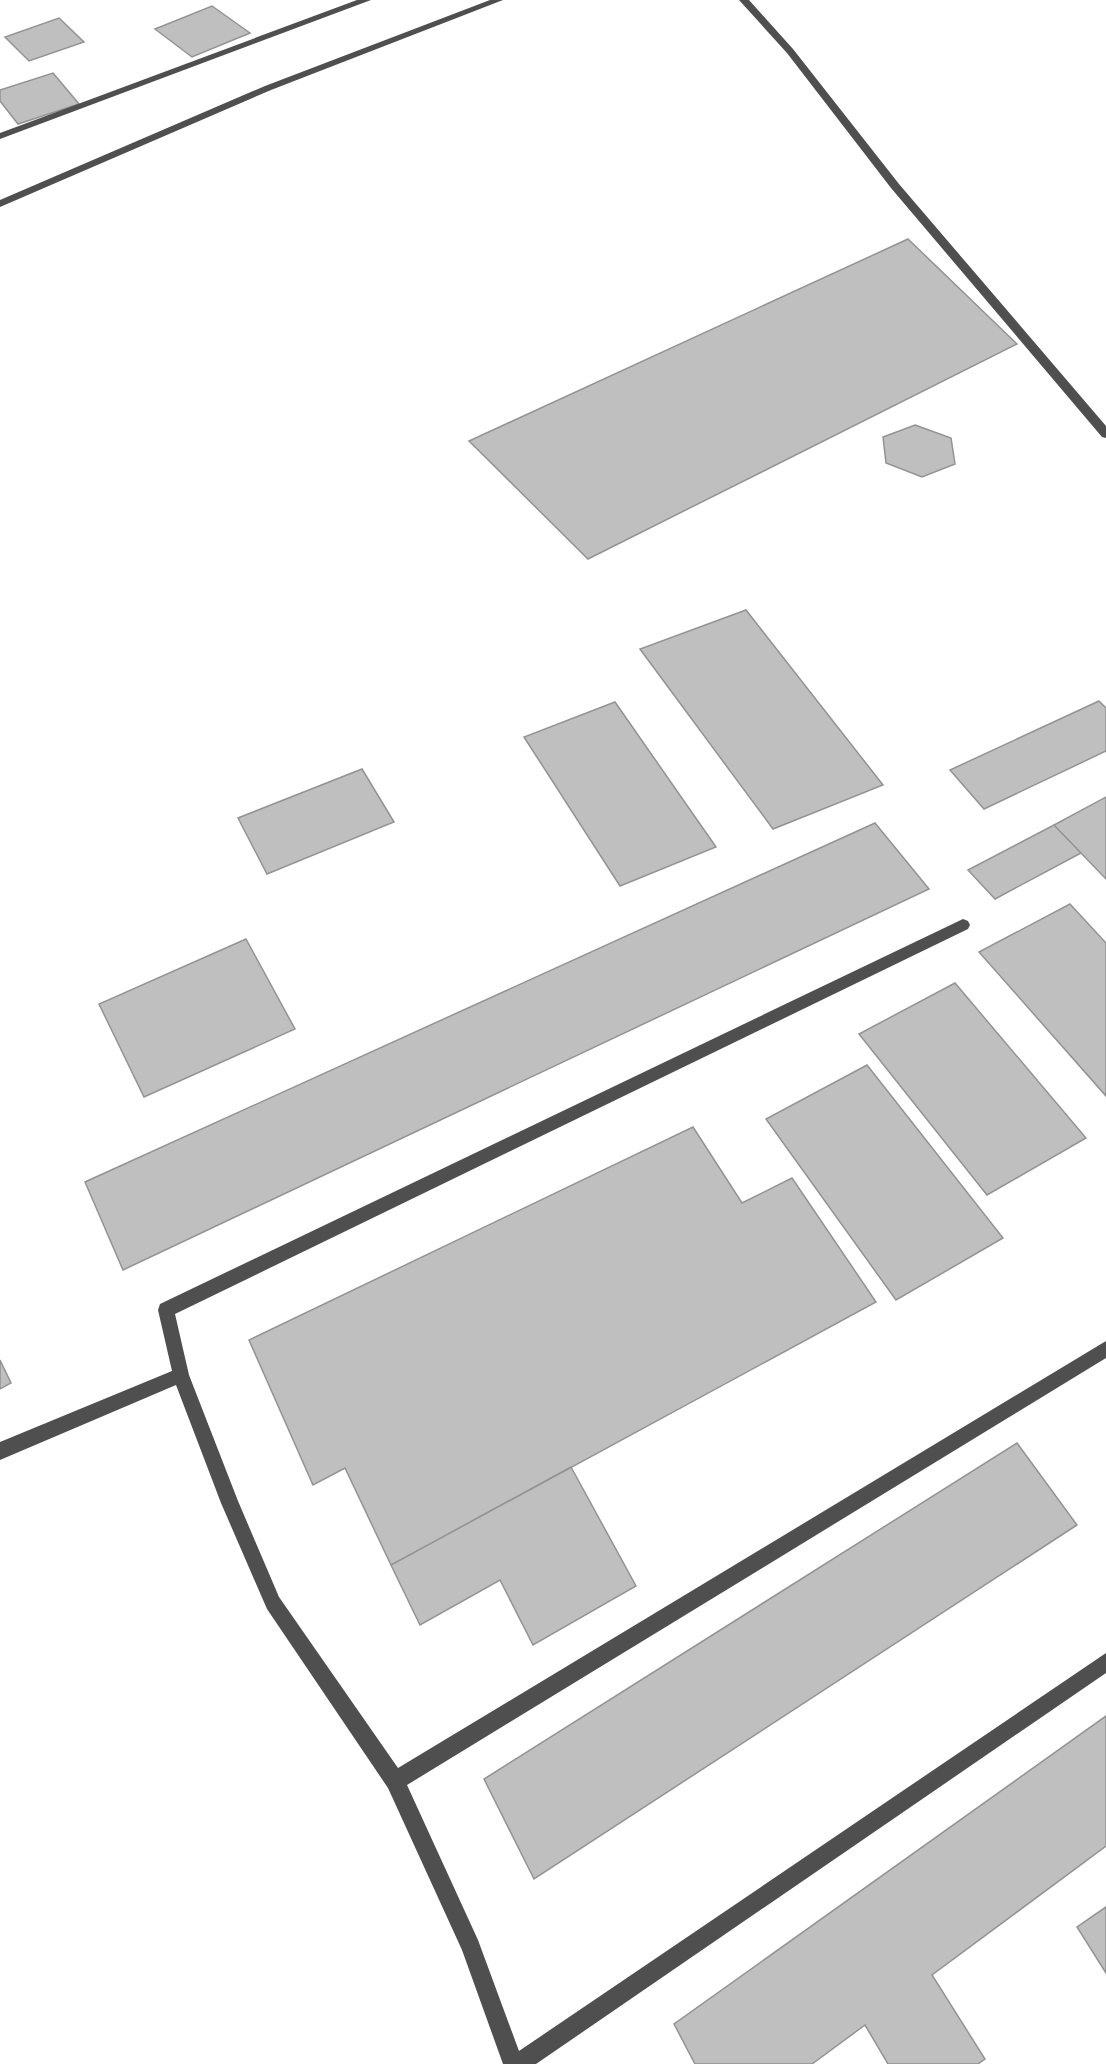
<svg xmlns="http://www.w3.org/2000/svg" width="1106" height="2064" font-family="Mulish,sans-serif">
<rect width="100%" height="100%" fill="#fff"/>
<!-- building -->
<path fill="#bfbfbf" stroke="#939393" stroke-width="1.5" d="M212 6 250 33 192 57 155 29Z
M59 18 84 42 29 61 5 37Z
M53 73 79 104 18 124 0 101V90Z
M908 239 1017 344 588 559 469 441Z
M915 425 951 438 955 464 922 477 886 463 883 437Z
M746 610 883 785 773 829 640 649Z
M1099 701 1106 708V751L984 809 950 770Z
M615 702 716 847 620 886 524 737Z
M362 769 394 822 267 874 238 818Z
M1106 797V879L1054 825Z
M875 823 929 889 123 1270 85 1182Z
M1054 825 1081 853 995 899 968 870Z
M1070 904 1106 943V1096L979 952Z
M246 939 295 1029 144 1097 99 1004Z
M955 983 1086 1138 987 1195 859 1034Z
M867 1065 1003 1238 896 1300 766 1119Z
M693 1127 742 1203 792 1178 876 1302 391 1565 345 1468 313 1485 249 1340Z
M0 1360 11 1383 0 1389Z
M1017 1443 1077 1525 534 1879 484 1779Z
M571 1467 636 1586 533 1645 500 1580 420 1625 391 1565Z
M1106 1716V1846L932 1975 985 2059 978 2064H888L865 2025 812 2064H695L674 2024Z
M1106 1907V1973L1077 1927Z"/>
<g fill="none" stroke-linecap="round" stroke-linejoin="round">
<!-- minor -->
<path fill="#4f4f4f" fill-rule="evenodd" d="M357 0H371L0 139V133Z
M490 0H503L271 90 0 207V200L265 86Z
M739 0H749L793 49 899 184 1106 426V438L1102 437 891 188 787 53Z
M963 919 968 921 970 925 968 929 175 1314 189 1375 238 1501 279 1597 398 1768 1106 1341V1358L407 1785 478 1940 519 2051 1106 1653V1673L536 2064H503L462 1950 388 1788 267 1609 221 1503 176 1385 0 1460V1442L172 1371 158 1310 160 1304Z"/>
</g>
</svg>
